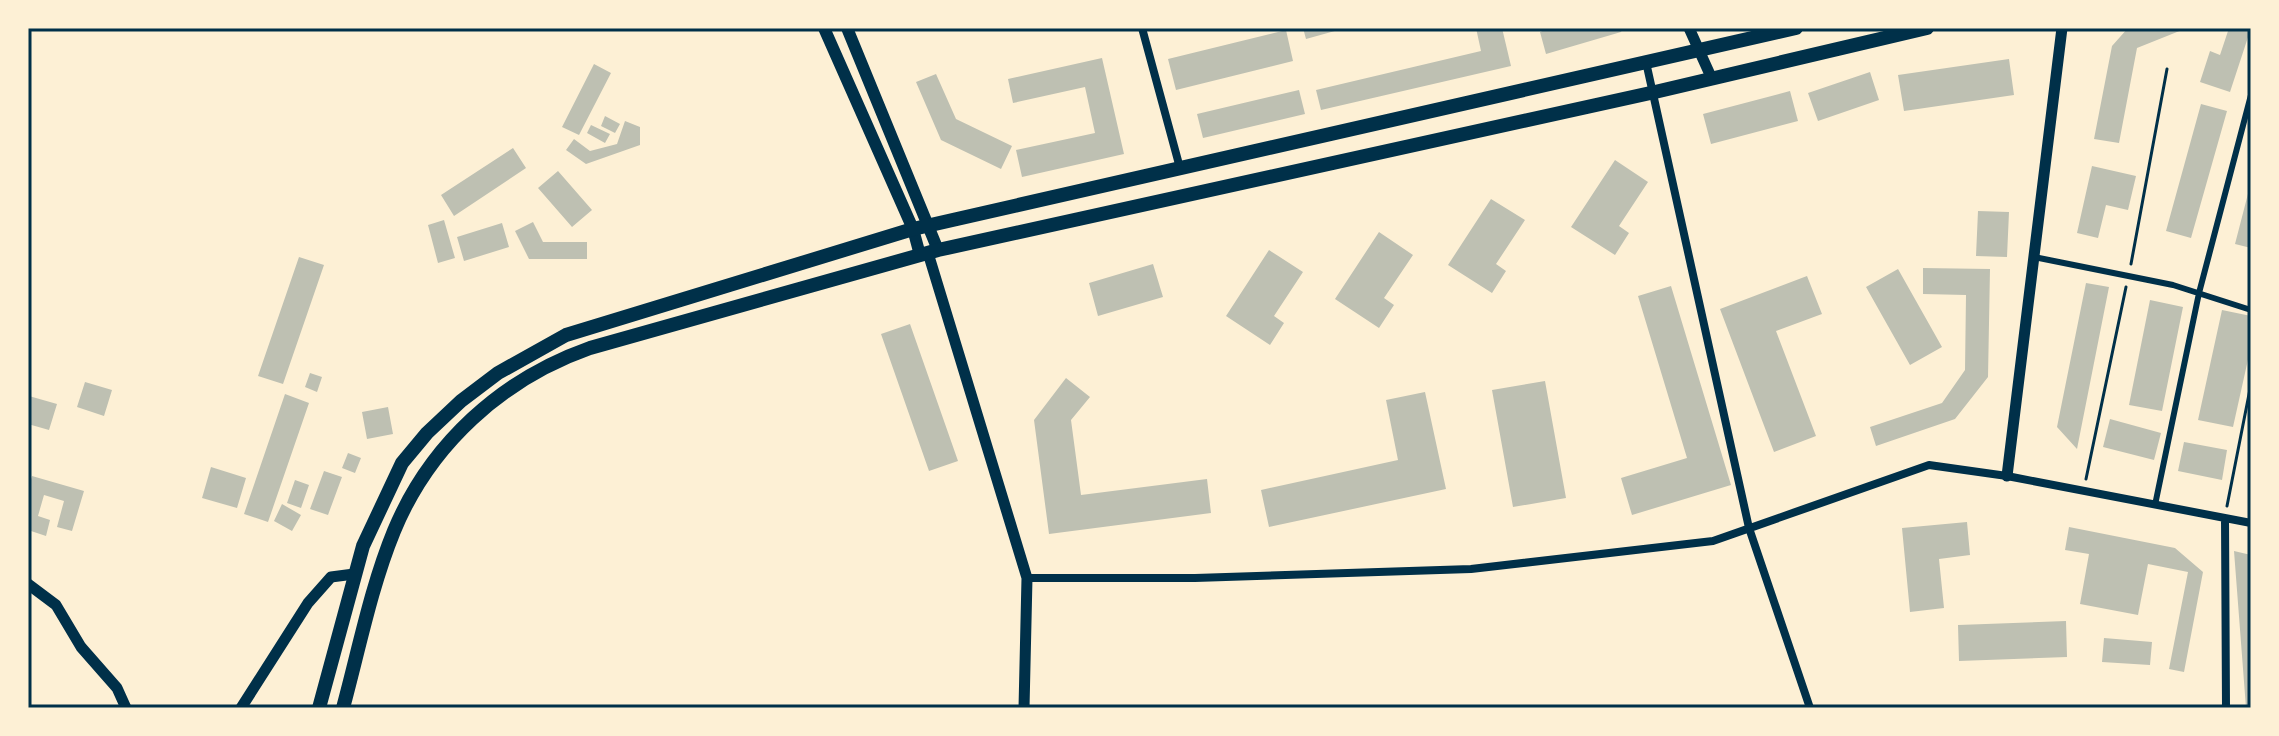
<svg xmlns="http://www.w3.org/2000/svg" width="2279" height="736" font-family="Mulish,sans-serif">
<rect width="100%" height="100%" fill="#fdf0d5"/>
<!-- building -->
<path fill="#bec0b2" d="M1303 28H1342V29L1306 39Z
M1476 28H1502L1511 66 1321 110 1316 90 1481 51Z
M1550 28H1623L1621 32 1546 54 1540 32Z
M2128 28H2187L2137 48 2119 143 2094 139 2112 46Z
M2229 28H2251L2230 92 2200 82 2210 51 2220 55Z
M1286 30 1293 61 1176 90 1168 59Z
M1102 58 1124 154 1022 177 1016 150 1095 133 1085 87 1013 103 1008 79Z
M2009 59 2014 95 1904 111 1898 75Z
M594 64 611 73 579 135 562 127Z
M1870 72 1879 100 1818 121 1808 93Z
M936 74 956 119 1012 146 1001 169 941 140 916 82Z
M1299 90 1305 114 1203 138 1197 114Z
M1790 91 1798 121 1711 144 1703 114Z
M2201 104 2227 111 2191 238 2166 231Z
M605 116 620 124 615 133 601 126Z
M625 121 640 127V145L586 164 566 150 574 139 590 151 617 144Z
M591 125 610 134 605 143 587 133Z
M513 148 526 168 454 216 441 195Z
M1615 160 1648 182 1619 226 1629 233 1615 255 1571 227Z
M2092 166 2136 176 2128 210 2106 205 2098 238 2077 233Z
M558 171 592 210 572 227 538 188Z
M2250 186H2251V248L2235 244Z
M1491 199 1525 220 1496 264 1506 271 1492 293 1448 265Z
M1978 211 2009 212 2007 257 1976 256Z
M444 220 455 258 438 263 428 225Z
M533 222 543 242H587V259H529L515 231Z
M502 223 509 247 464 261 457 237Z
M1379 232 1413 255 1384 298 1394 305 1379 328 1335 299Z
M1269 250 1303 272 1274 316 1284 323 1270 345 1226 316Z
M299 257 324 265 283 384 258 376Z
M1153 264 1163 297 1098 316 1089 283Z
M1923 268 1990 269 1988 377 1955 419 1876 446 1870 427 1942 403 1965 370 1966 295 1923 294Z
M1898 269 1942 347 1910 365 1866 287Z
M1807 276 1822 314 1776 331 1816 436 1774 452 1720 309Z
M2086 283 2109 287 2077 449 2057 427Z
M1671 286 1731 485 1632 515 1621 478 1687 458 1638 296Z
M2150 300 2183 307 2162 411 2129 405Z
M2222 310 2251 316V346L2233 427 2198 420Z
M910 324 958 461 929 471 881 334Z
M310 373 322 377 317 392 305 387Z
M1066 378 1090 397 1071 420 1081 495 1207 479 1211 513 1049 534 1034 420Z
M1545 381 1566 498 1513 507 1492 390Z
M85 382 112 390 104 416 77 407Z
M1425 392 1446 489 1269 527 1261 490 1398 460 1386 400Z
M285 394 309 403 268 522 244 514Z
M29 396 57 404 49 430 28 424Z
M388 407 393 434 367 439 362 412Z
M2110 419 2161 433 2154 460 2103 447Z
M2184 442 2227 450 2222 480 2178 471Z
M348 453 361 458 355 473 342 468Z
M211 467 246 478 237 508 202 498Z
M324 471 342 477 328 515 310 509Z
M32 476 84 491 72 531 57 527 64 501 44 495 38 516 50 520 46 536 28 530V489Z
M295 480 309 485 301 508 287 503Z
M282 504 301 515 292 531 274 521Z
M1967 522 1970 555 1939 559 1944 608 1910 612 1902 528Z
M2069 527 2175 548 2203 572 2184 672 2169 669 2188 572 2148 564 2138 615 2080 604 2089 554 2065 550Z
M2234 551 2251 555V708H2246Z
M2066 621 2067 657 1959 661 1958 625Z
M2104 638 2152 642 2150 665 2102 662Z
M2144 705H2197V708H2144Z"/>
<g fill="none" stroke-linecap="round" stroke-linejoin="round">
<!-- path -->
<path stroke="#003049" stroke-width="3" d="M2131 264 2167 69
M2086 479 2126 287
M2227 506 2251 384"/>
<!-- pedestrian -->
<path stroke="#003049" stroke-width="6" d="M2034 257 2173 285 2251 310
M2155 505 2199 293 2251 95"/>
<!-- minor -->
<path stroke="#003049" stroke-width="8" d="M1142 28 1180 168
M1646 62 1749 528 1810 708
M2225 518 2226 708
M1027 578H1195L1471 569 1713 541 1929 465 2007 476 2251 523"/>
<!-- tertiary -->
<path stroke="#003049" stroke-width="11" d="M1689 28 1712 79
M928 253 1027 578 1024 708
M2007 476 2062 28
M28 584 56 605 81 647 117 688 126 708
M241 708 308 603 331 577 354 574"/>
<!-- secondary -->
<path stroke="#003049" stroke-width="12" d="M824 28 913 229 920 255
M847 28 938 250"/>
<!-- trunk -->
<path stroke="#003049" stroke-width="14" d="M319 708 363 546 402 463 427 433 461 401 498 373 566 335 913 229 1796 28
M343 708C359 649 371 587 394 531 430 444 502 379 590 348L938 250 1655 92 1927 28"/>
</g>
<!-- border -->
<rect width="2279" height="736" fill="none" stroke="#fdf0d5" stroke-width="60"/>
<rect x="30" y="30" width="2219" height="676" fill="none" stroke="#003049" stroke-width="3"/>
</svg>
